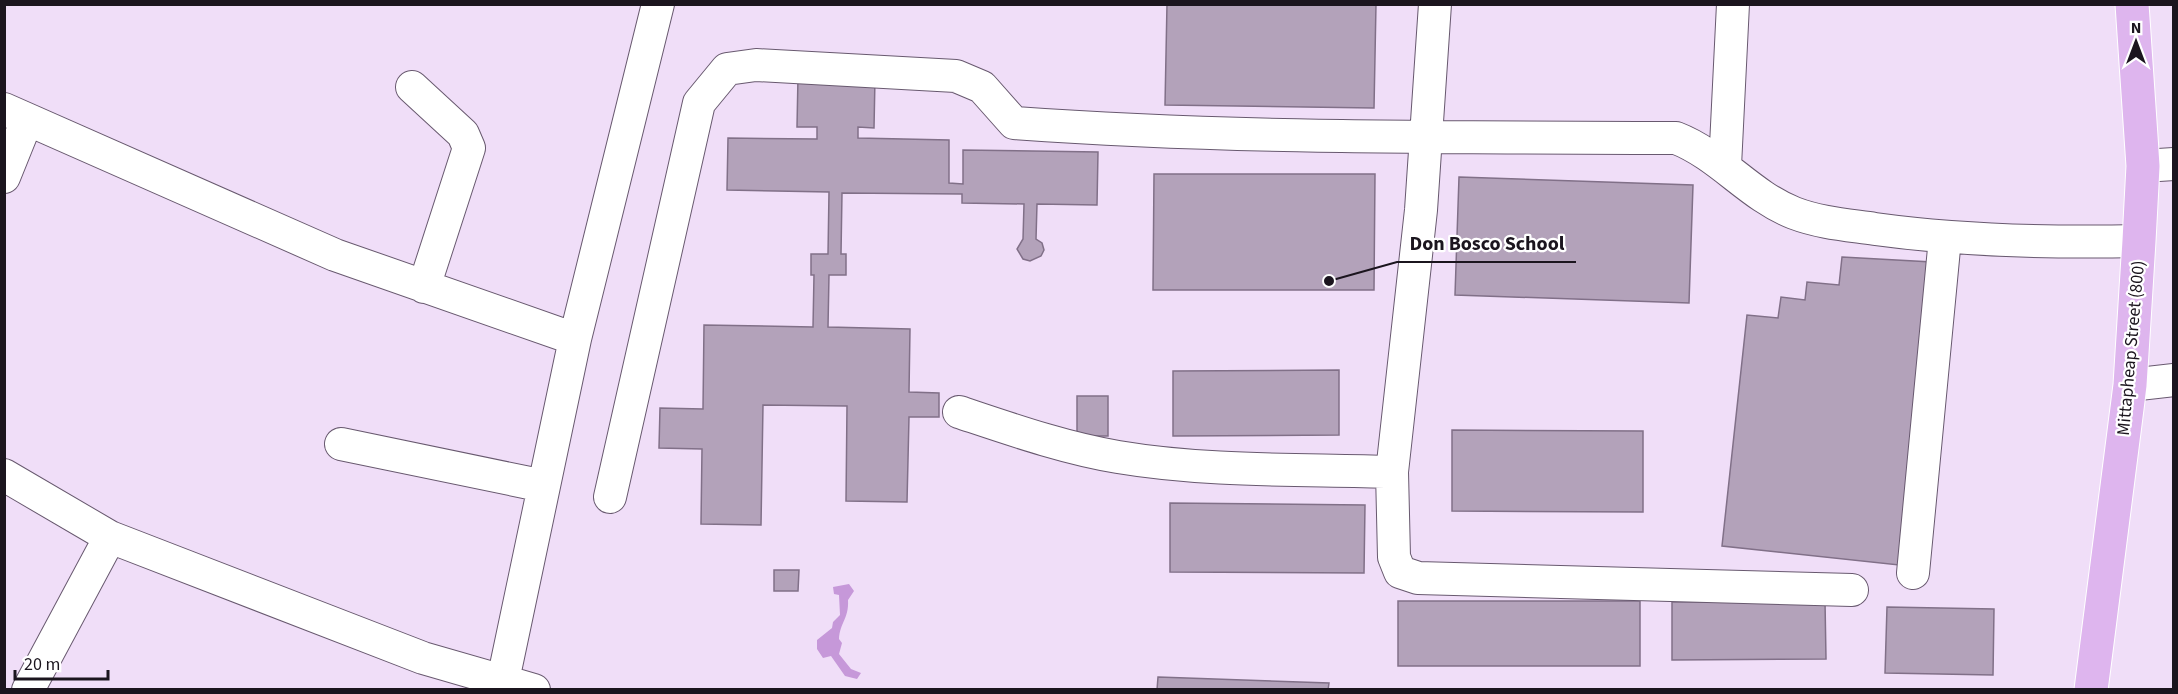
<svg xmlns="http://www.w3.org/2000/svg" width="2178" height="694" font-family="'Source Sans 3',sans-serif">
<rect width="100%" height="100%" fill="#f0def8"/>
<!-- water -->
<path fill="#c698d9" d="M849 584 854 591 848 600C849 619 840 622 839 639L842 643 839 654 851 669 861 673 857 679 845 676 831 656 823 658 817 649V640L832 628 833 622 840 615 839 595 834 594 833 587Z"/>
<!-- building -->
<path fill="#b3a2ba" stroke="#817088" stroke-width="1.5" d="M1167 4H1376L1374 108 1165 105Z
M798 77 875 78 874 128 858 127V138L949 140V183L963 184V150L1098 152 1097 205 1037 204 1036 239 1042 243 1044 250 1041 256 1030 261 1023 259 1017 249 1023 239 1024 204 962 203V194L842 193 841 254H846V275H829L828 327 910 329 909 392 939 393V417H909L907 502 846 501 847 406 763 405 761 525 701 524 702 449 659 448 660 408 703 409 704 325 813 327 814 275H811V254H828L829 192 727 190 728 138 817 139V127H797Z
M1154 174H1375L1374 290H1153Z
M1459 177 1693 185 1689 303 1455 295Z
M1842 257 1932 262 1899 565 1722 546 1747 315 1778 318 1781 297 1805 300 1807 282 1839 285Z
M1339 370V435L1173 436V371Z
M1077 396H1108V436H1077Z
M1452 430 1643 431V512L1452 511Z
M1170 503 1365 505 1364 573 1170 572Z
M774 570H799L798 591H774Z
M1398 601H1640V666H1398Z
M1825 601 1826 659 1672 660V602Z
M1887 607 1994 609 1993 675 1885 673Z
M1158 677 1329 683 1328 690H1157Z"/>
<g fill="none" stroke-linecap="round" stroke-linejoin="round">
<!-- minor casing -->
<g stroke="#68596f" stroke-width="34">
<path id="minor" d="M1435 4 1421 210 1392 472 1394 557 1400 572 1418 578 1852 590
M412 87 463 134 469 148 424 287
M4 109 335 255 575 339
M1725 166 1733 4
M2143 166 2174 164
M4 177 27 120
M2130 385 2174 380
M959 412C1010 429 1064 448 1118 457 1207 472 1301 469 1392 472
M341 444 544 486
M4 475 110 537 423 658 534 690
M610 497 699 103 727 69 756 65 956 76 982 87 1014 123C1234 139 1455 137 1676 138 1720 155 1750 196 1794 213 1820 223 1848 225 1875 229 1963 241 2050 243 2139 241
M1913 573 1945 238
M28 690 110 537
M501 690 575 339 658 4"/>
</g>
<!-- major casing -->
<g stroke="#fff" stroke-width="35">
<path id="major" d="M2091 690 2130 385 2139 241 2143 166 2132 4"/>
</g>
<!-- minor -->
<use href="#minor" stroke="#fff" stroke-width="32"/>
<!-- major -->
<use href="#major" stroke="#deb5ee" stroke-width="33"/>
</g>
<g text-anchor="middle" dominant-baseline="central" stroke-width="4.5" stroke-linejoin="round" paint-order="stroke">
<!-- street labels -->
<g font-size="18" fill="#1b151e" stroke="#fff">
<text transform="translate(2131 348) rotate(-85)">Mittapheap Street (800)</text>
</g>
</g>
<!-- callouts -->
<path fill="none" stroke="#1b151e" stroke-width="2" d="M1329 281L1397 262H1576"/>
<circle fill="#1b151e" stroke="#fff" stroke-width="2" cx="1329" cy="281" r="6"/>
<g font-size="20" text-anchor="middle" font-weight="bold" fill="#1b151e" stroke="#fff" stroke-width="4.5" stroke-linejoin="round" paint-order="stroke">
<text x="1487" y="250">Don Bosco School</text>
</g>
<!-- border -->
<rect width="2178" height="694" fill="none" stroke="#1b151e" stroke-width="12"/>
<!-- north arrow -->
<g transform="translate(2136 42)" stroke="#ffffff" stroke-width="4.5" paint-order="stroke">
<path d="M0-4.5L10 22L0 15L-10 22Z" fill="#1b151e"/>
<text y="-9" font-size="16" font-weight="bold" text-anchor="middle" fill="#1b151e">N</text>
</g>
<!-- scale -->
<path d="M15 670v9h93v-9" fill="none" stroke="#1b151e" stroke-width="3"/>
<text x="24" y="670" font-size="18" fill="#1b151e" stroke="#ffffff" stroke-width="4.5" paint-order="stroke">20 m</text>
</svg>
